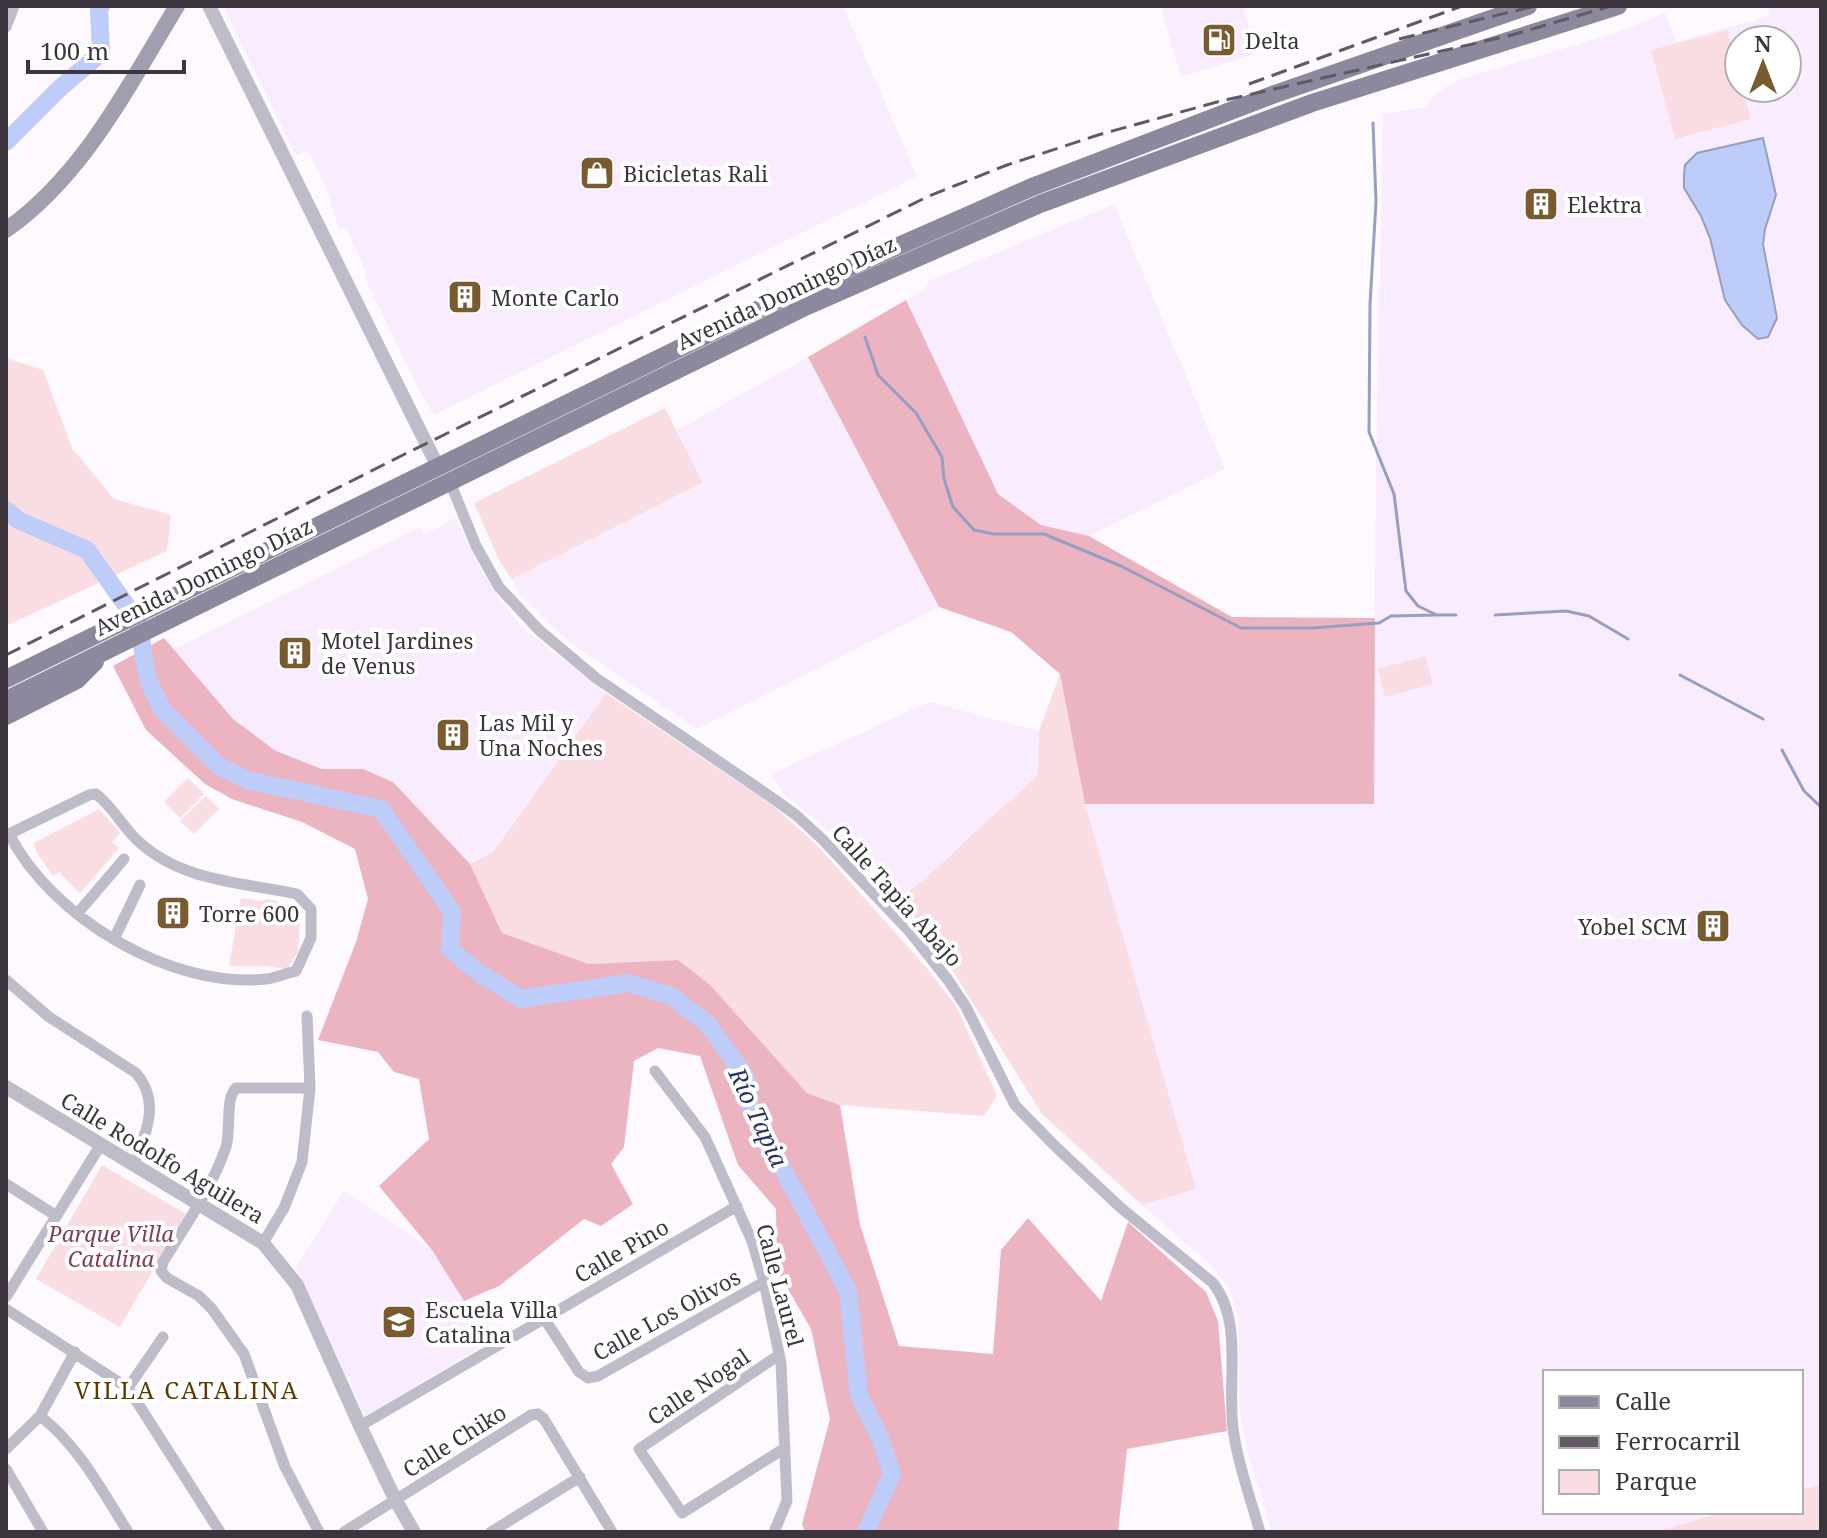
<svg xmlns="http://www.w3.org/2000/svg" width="1827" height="1538" font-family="'Noto Serif',serif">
<rect width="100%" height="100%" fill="#fdf9fe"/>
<!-- built -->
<path fill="#faecff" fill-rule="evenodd" d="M223 6H843L917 176 434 415 421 394 364 276 367 274 346 228 339 230 325 185 308 151 296 156Z
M1171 6H1243L1256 54 1181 77 1161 9Z
M1768 6H1821V1484L1801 1490V1372H1545V1512H1724L1654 1532H1272L1247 1451 1240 1412 1238 1316 1230 1289 1210 1264 1142 1205 1196 1189 1085 804 1373 803 1376 465 1383 114 1425 107 1436 93 1458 80 1613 34 1665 13 1676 42 1769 16ZM1739 40H1787V88H1739Z
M1114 204 1225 469 1089 536 1042 525 998 494 906 300 925 291 929 281Z
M808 357 939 607 697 729 569 642 518 592 512 579 703 484 677 430Z
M455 518 482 572 501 601 523 628 606 693 492 852 470 864 393 782 363 769H322L276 751 233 719 173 650 420 527 424 535Z
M929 702 1039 731 1038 774 1016 798 988 820 927 880 898 899 865 862 783 793 771 774Z
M344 1191 432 1250 490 1342 365 1416 296 1267Z"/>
<!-- green -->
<path fill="#fadde3" d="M1727 30 1739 76V88H1742L1751 119 1675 139 1651 50Z
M6 358 43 370 72 448 114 499 171 515 167 551 6 626Z
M665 408 703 483 512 579 499 560 474 503Z
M1425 656 1433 684 1385 697 1378 669Z
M1060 674 1085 804 1196 1189 1142 1205 1042 1114 931 936 898 899C932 876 957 848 987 821 1005 805 1022 792 1038 774L1039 731Z
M606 693 772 805 815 843 925 966 956 1006 997 1095 984 1116 840 1105 807 1093 709 985 678 960 589 964 502 933 470 864 493 852Z
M188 778 204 794 180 818 164 802Z
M206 796 219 809 194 834 180 821Z
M99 809 120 833 112 842 119 848 80 893 59 872 53 876 36 852 34 843Z
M241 898 260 901 268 899 301 908 298 952 287 969 266 966H229Z
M102 1165 186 1214 120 1327 36 1279Z
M1821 1484V1532H1654L1724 1512H1801V1490Z"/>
<!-- forest -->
<path fill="#ebb4c0" d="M906 300 998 494 1041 525 1089 536 1232 617 1375 618 1374 804H1085L1060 674 1011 632 939 607 808 357Z
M164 638 233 719 276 751 322 769H363L393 782 470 864 502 933 589 964 678 960 709 984 807 1093 840 1105 860 1225 899 1346 993 1354 1001 1250 1028 1218 1101 1301 1128 1222 1206 1292 1218 1321 1227 1431 1127 1449 1118 1532H805L802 1524 830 1419 811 1329 777 1270 776 1209 738 1165 700 1056 658 1048 634 1061 624 1147 611 1164 633 1204 601 1226 584 1219 499 1286 464 1301 432 1250 379 1186 429 1139 419 1079 394 1072 378 1052 318 1040 356 942 368 899 355 849 302 822 232 799 205 784 146 730 113 666Z"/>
<!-- water -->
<path fill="#bdccf9" stroke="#969fc1" stroke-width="2" d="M1763 138 1776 195 1765 229 1763 244 1777 318 1768 337 1758 339 1742 325 1725 300 1710 238 1701 216 1684 188V175L1685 165 1697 153Z"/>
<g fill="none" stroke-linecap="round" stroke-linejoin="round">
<!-- stream -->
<path stroke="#969fc1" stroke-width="3" d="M1373 123 1376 202 1370 304 1369 432 1394 494 1406 591 1418 606 1437 615H1456
M865 337 878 375 916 413 942 457 944 479 953 507 974 530 994 534H1044L1121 566 1241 628H1312L1379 623 1391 616 1437 615
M1495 615 1566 611 1589 616 1628 639
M1680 675 1763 719
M1782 750 1804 791 1821 807"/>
<!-- river -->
<path stroke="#bdccf9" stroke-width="18" d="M6 142 60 88 101 53 99 10 101 6
M6 510 18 520 87 550 138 622 148 680 162 709 219 766 247 780 381 809 452 912 450 949 479 973 521 999 628 983 671 996 708 1024 745 1076 748 1083 750 1107 848 1291 859 1396 880 1438 892 1474 866 1532"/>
<!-- minor -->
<path stroke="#bebcc9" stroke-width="11" d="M6 27 14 6
M450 482 476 546 499 587 539 630 596 678 771 797 796 815 822 839 910 932 948 980 966 1007 1015 1105 1055 1146 1121 1208 1213 1283C1245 1324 1225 1387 1234 1435 1239 1468 1251 1500 1260 1532
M6 836 9 834 89 795 96 794C113 807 123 827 138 841 182 882 242 882 297 894L311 909V938L296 971C286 973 276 978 266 979 171 989 52 918 9 834
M77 914 124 859
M114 939 140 885
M6 980 49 1017 136 1073C161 1102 146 1134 133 1165
M655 1071 705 1137 752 1241 764 1282 781 1363 787 1501 774 1532
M310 1088H236C225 1098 231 1131 226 1147 212 1188 185 1226 163 1262L161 1271 167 1278 199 1296 212 1309 244 1354 285 1467 319 1532
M6 1184 55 1215
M263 1243 284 1208 302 1162 310 1088 307 1016
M6 1297 100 1146
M6 1309 128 1388 220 1532
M544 1318 579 1372 588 1378 598 1376 764 1282
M779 1355 639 1449 682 1513 785 1448
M128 1388 163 1337
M40 1416C79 1446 102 1491 128 1532
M360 1426 737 1206
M6 1449 40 1416 75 1352
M6 1469 43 1532
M344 1532 531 1415 538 1414 544 1419 612 1532
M491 1532 580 1477"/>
<!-- tertiary -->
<path stroke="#bebcc9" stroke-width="14" d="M209 6 438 467
M6 1087 263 1243 297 1285 360 1426 396 1501 414 1532"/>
<!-- secondary -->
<path stroke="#a19eaf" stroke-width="16" d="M6 230C85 174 128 86 177 6"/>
<!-- primary -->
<path stroke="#8c889d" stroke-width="18" d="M6 679 796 291 969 215 1032 187 1275 94 1528 6
M6 700 805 307 1040 204 1312 103 1618 6
M6 716 77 680 95 662"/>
<!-- rail -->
<path stroke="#615a63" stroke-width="3" stroke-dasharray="16 8" stroke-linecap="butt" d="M1399 39 1535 6
M1249 84 1462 6
M6 655 403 455 929 196 1007 165 1098 135 1217 102 1512 35 1611 6"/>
</g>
<!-- icons -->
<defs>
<g id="fuel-square" transform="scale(1.8)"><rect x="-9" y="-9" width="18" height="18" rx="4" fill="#7a5b30" stroke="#fff"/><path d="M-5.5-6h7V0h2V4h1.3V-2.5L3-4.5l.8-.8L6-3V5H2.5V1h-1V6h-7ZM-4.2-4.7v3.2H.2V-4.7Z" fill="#fff"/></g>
<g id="shop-square" transform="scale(1.8)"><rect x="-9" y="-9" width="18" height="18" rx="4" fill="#7a5b30" stroke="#fff"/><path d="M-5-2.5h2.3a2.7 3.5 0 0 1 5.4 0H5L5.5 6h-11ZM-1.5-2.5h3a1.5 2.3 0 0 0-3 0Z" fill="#fff"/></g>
<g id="building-square" transform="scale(1.8)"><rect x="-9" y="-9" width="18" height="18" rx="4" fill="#7a5b30" stroke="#fff"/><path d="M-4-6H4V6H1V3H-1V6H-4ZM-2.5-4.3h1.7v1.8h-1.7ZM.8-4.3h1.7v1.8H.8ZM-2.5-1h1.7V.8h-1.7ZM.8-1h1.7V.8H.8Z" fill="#fff"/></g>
<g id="school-square" transform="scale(1.8)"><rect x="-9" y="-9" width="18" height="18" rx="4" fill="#7a5b30" stroke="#fff"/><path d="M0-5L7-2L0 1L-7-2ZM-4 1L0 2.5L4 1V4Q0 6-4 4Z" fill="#fff"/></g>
</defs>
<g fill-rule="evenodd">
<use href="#fuel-square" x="1219" y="40"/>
<use href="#shop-square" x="597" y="173"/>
<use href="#building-square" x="1541" y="204"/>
<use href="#building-square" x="465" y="297"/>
<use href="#building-square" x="295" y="653"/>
<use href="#building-square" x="453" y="735"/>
<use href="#building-square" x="173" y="913"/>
<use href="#building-square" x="1713" y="926"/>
<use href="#school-square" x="399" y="1322"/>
</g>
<g text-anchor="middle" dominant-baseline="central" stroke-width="8" stroke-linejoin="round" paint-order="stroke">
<!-- poi labels -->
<g font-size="22" fill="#3c353e" stroke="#fff" text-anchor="start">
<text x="1245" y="40">Delta</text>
<text x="623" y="173">Bicicletas Rali</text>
<text x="1567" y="204">Elektra</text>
<text x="491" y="297">Monte Carlo</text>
<text x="321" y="640">Motel Jardines<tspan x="321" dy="25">de Venus</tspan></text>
<text x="479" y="722">Las Mil y<tspan x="479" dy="25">Una Noches</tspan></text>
<text x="199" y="913">Torre 600</text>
<text x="1687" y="926" text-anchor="end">Yobel SCM</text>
<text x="425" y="1309">Escuela Villa<tspan x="425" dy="25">Catalina</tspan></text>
</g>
<!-- street labels -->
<g font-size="22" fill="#3c353e" stroke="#fff">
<text transform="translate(786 292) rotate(-25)">Avenida Domingo Díaz</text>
<text transform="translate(203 576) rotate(-26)">Avenida Domingo Díaz</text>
<text transform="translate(898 895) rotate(48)">Calle Tapia Abajo</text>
<text transform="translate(163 1157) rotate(31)">Calle Rodolfo Aguilera</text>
<text transform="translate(621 1250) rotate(-30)">Calle Pino</text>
<text transform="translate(781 1285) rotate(75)">Calle Laurel</text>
<text transform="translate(666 1314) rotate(-29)">Calle Los Olivos</text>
<text transform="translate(698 1386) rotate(-34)">Calle Nogal</text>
<text transform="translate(454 1440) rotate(-32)">Calle Chiko</text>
</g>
<!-- park labels -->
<g font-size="22" font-style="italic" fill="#823e51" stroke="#fff">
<text x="111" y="1233">Parque Villa<tspan x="111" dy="25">Catalina</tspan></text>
</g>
<!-- water labels -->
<g font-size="24" font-style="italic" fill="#263369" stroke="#fff">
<text transform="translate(759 1117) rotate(65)">Río Tapia</text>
</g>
<!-- neighbourhood labels -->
<g font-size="24" letter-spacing="2" fill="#5b3b01" stroke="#fff">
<text x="187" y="1389">VILLA CATALINA</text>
</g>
</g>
<!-- border -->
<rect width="1827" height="1538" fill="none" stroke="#3c353e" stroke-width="16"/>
<!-- legend -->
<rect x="1543" y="1370" width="260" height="144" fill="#ffffff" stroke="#b1aeb2" stroke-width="2"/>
<rect x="1559" y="1396" width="40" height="12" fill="#8c889d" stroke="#b1aeb2" stroke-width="2"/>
<text x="1615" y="1410" font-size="24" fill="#3c353e">Calle</text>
<rect x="1559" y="1436" width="40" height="12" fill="#615a63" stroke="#b1aeb2" stroke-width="2"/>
<text x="1615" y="1450" font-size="24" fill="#3c353e">Ferrocarril</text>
<rect x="1559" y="1470" width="40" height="24" fill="#fadde3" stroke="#b1aeb2" stroke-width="2"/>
<text x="1615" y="1490" font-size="24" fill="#3c353e">Parque</text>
<!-- north arrow -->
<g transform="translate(1763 64)"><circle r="38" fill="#ffffff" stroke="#b1aeb2" stroke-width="2"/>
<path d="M0-6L14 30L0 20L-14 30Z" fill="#7a5b30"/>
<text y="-12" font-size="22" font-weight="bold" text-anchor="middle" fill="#3c353e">N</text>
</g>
<!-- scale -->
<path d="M28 60v12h156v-12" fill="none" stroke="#3c353e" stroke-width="4"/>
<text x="40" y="60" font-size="24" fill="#3c353e" stroke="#ffffff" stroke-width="6" paint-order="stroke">100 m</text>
</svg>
